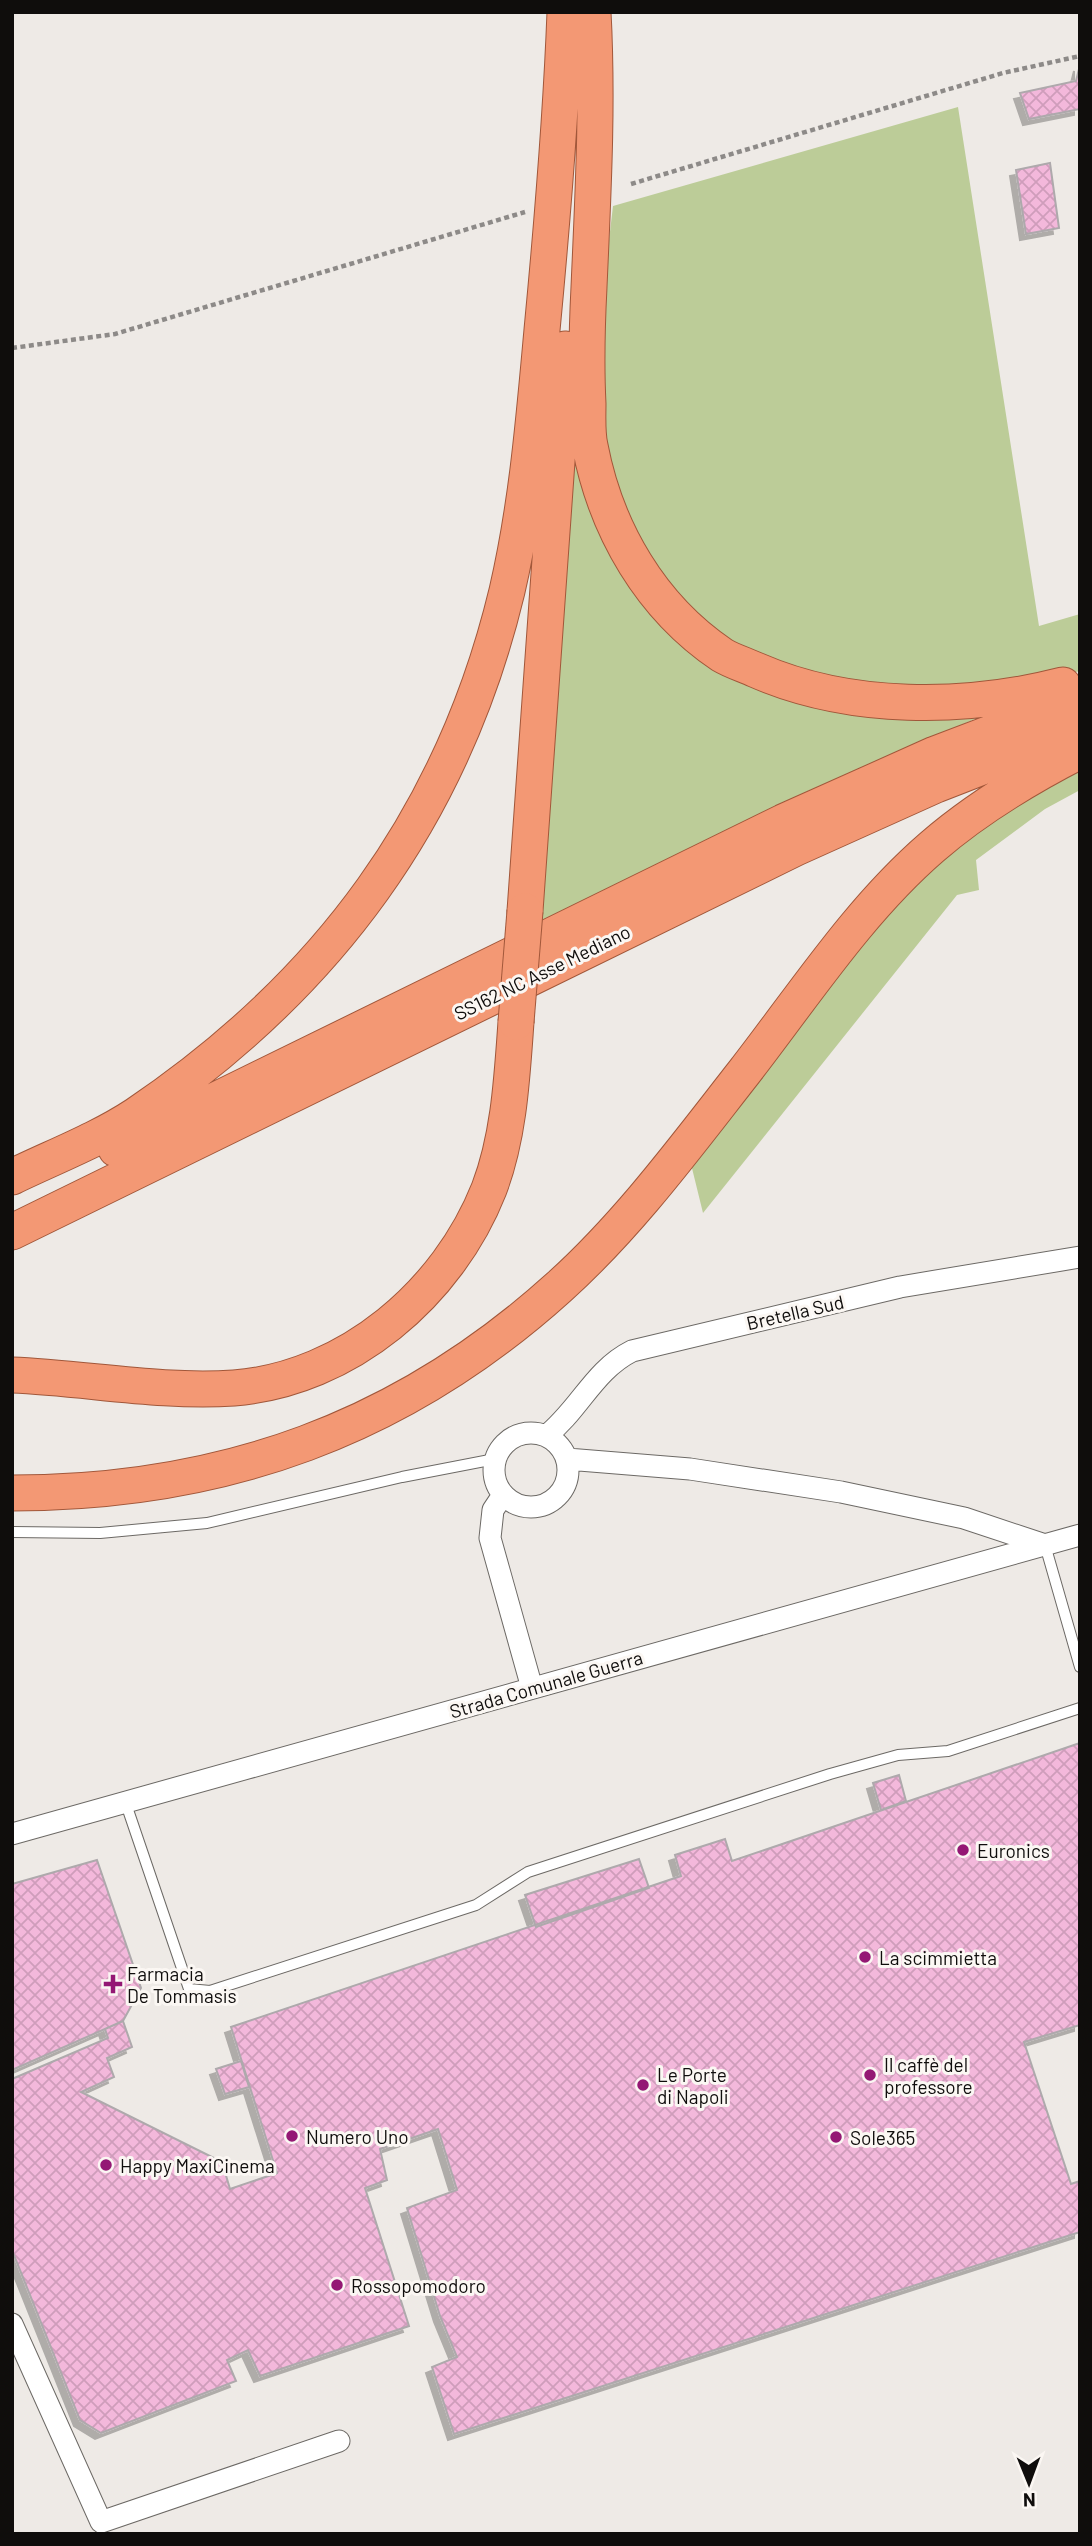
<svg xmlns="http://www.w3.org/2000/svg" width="1092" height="2546" font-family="Barlow,sans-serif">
<defs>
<pattern id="building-cross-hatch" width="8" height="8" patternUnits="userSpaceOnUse" patternTransform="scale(1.75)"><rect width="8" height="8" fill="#f3b8db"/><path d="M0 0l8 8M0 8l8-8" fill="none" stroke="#cf9dbb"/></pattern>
<filter id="shadow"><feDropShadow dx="-6" dy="6" stdDeviation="0" flood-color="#0004"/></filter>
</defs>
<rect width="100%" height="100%" fill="#eeeae6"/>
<!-- green -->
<path fill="#bccc98" d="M958 107 1039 626 1080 614V671L1037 682 899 690 782 671 694 622 634 544 601 453 604 283 613 206Z
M572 389 581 440 714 662 982 716 808 791 539 926Z
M1080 759V790L1045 809 976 860 979 890 957 895 703 1213 689 1156 887 905 967 828Z"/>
<!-- building -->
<path fill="url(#building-cross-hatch)" stroke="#aea9ac" stroke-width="2" filter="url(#shadow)" d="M1080 65V109L1029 119 1020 93 1076 81Z
M1050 163 1059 228 1026 234 1016 170Z
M1080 1743V2025L1024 2042 1071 2184 1080 2181V2232L454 2434 432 2367 457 2357 440 2316 407 2208 457 2190 438 2129 380 2149 387 2180 365 2188 409 2326 260 2376 248 2350 227 2360 236 2381 101 2433 80 2420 12 2250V2079L108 2038 105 2029 123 2021 132 2047 107 2058 114 2077 81 2092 222 2162 230 2189 277 2173 231 2027 681 1876 675 1855 725 1839 732 1861Z
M899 1775 906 1801 881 1810 873 1783Z
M639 1859 649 1888 536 1927 525 1895Z
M97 1860 141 1988 123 2021 12 2070V1884Z
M241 2061 249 2087 225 2094 216 2069Z"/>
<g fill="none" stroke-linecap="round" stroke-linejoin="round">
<!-- service casing -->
<g stroke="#6c6965" stroke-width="12">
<path id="service" d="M12 1532 100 1533 207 1523 402 1477 495 1459
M1045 1545 1080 1667
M126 1804 189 1989 210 1991 476 1905 528 1872 830 1774 898 1755 948 1751 1080 1708"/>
</g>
<!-- minor casing -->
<g stroke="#6c6965" stroke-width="23">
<path id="minor" d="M494 1470a37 37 0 1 1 74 0a37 37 0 1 1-74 0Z
M546 1436C579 1410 594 1370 632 1351L900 1287 1080 1257
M567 1459 690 1469 841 1492 964 1518 1045 1545
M503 1495 493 1510 490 1538 532 1688
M12 1834 1080 1535
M12 2324 101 2522 339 2441"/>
</g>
<!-- trunk casing -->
<g stroke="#a1573a" stroke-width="37">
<path id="trunk" d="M593 12C598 104 593 195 589 287 587 326 586 365 588 404 588 417 587 433 590 446 606 530 651 607 722 655 732 661 745 665 756 670 850 711 965 710 1063 685
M525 911 565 349
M116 1149 783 822 935 754 1080 699
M12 1177C53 1157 98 1140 136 1115 327 986 453 816 507 591 527 505 534 418 542 330 552 225 561 118 565 12
M12 1232 796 848 936 785 1072 732
M12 1375C86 1378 160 1393 234 1388 348 1379 448 1293 489 1189 509 1137 512 1078 516 1022
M12 1493C223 1493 402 1429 559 1287 629 1224 687 1145 745 1071 804 995 859 910 932 847 977 808 1027 778 1080 751"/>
</g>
<!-- path -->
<path stroke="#8d8a88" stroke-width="4.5" stroke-dasharray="5 3.5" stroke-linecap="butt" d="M631 184 1003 73 1080 56
M12 348 115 334 525 212"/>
<!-- service -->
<use href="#service" stroke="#fff" stroke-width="10"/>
<!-- minor -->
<use href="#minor" stroke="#fff" stroke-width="21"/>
<!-- trunk -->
<use href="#trunk" stroke="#f39874" stroke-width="35"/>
<!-- trunk-bridge casing -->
<g stroke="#a1573a" stroke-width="37" stroke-linecap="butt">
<path id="trunk-bridge" d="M516 1022 525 911"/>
</g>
<!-- trunk-bridge -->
<use href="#trunk-bridge" stroke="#f39874" stroke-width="35"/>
</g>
<!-- markers -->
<g fill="#941874" stroke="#fbf7f3" stroke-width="2.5">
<circle cx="963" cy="1850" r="7"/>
<circle cx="865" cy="1957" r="7"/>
<path d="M109.5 1973.5h7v7h7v7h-7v7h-7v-7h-7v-7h7z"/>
<circle cx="870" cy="2075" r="7"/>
<circle cx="643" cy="2085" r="7"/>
<circle cx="292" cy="2136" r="7"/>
<circle cx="836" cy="2137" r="7"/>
<circle cx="106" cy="2165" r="7"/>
<circle cx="337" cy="2285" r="7"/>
</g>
<g text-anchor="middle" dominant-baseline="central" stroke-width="6" stroke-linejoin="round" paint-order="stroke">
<!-- street labels -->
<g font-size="19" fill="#0f0d0c" stroke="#fbf7f3">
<text transform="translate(542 972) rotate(-26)">SS162 NC Asse Mediano</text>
<text transform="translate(795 1312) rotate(-13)">Bretella Sud</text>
<text transform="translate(546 1684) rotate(-16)">Strada Comunale Guerra</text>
</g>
<!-- poi labels -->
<g font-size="19" fill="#0f0d0c" stroke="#fbf7f3" text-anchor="start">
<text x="977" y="1850">Euronics</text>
<text x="879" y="1957">La scimmietta</text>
<text x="127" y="1973">Farmacia<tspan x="127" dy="22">De Tommasis</tspan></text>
<text x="884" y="2064">Il caffè del<tspan x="884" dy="22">professore</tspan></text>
<text x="657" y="2074">Le Porte<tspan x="657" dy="22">di Napoli</tspan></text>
<text x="306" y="2136">Numero Uno</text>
<text x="850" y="2137">Sole365</text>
<text x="120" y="2165">Happy MaxiCinema</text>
<text x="351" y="2285">Rossopomodoro</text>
</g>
</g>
<!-- border -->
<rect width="1092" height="2546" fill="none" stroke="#0f0d0c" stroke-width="28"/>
<!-- north arrow -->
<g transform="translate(1029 2483) rotate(179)" stroke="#fbf7f3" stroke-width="5" paint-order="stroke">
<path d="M0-5L12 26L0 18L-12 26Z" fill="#0f0d0c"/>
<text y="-10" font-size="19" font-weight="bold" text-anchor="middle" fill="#0f0d0c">N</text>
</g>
</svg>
